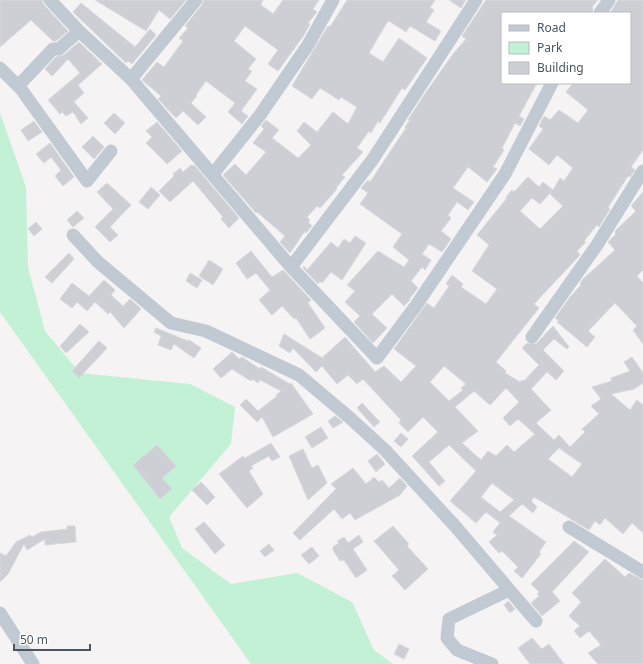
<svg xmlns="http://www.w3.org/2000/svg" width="643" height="664" font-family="'Noto Sans',sans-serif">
<rect width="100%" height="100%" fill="#f5f3f3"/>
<!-- green -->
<path fill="#c3f1d5" d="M0 113 26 187 28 267 45 331 80 373 190 384 235 407 231 444 169 517 182 548 231 584 297 573 352 602 374 650 393 664H251L0 312Z"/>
<!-- building -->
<path fill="#cdcfd5" stroke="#d7d9de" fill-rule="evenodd" d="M0 0H42L44 5 68 31 56 41H53L31 20 0 47Z
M95 0H186L170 19 159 10 146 31Z
M204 0H263L261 5 273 14 283 0H319L313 9 317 12 308 23 310 24 304 35 278 71 268 64 278 50 245 26 234 41 256 59 248 69 252 71 245 81 257 89 241 111 248 116 242 124 228 112 235 103 206 81 196 95 197 96 191 103 206 117 198 125 183 111 176 118 158 99 161 96 142 80 157 62 164 67 183 41 179 38 188 28 185 26 202 5Z
M347 0H435L430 8 434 10 426 22 441 31 435 41 410 26 406 32 389 21 386 24 369 53 383 62 399 38 427 58 405 90 402 88 380 123 378 121 371 133 369 131 357 148 363 152 342 175 345 177 336 188 337 189 320 208 317 206 307 217 310 220 308 222 312 226 306 233 305 231 290 253 280 242 285 236 257 212 256 213 223 175 235 164 246 175 266 152 253 143 264 129 261 126 266 120 279 130 272 138 298 158 311 145 297 131 304 122 317 132 333 112 348 124 357 107 341 97 339 100 320 88 312 99 292 86 328 26 330 27Z
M449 0H466L461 8Z
M486 0H598L592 7 593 9 592 13H502V83H537L519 116 524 119 520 126 515 123 502 148 504 150 493 167 497 169 487 182 468 167 453 188 474 202 468 210 457 202 448 215 451 218 441 231 451 239 442 252 429 244 422 254 431 260 425 270 422 267 411 281 418 288 409 299 410 300 404 306 392 294 372 314 387 328 373 343 354 322 360 316 345 302 355 291 347 285 378 251 404 267 409 260 393 247 402 234 360 204 368 193 361 188 368 180 370 182 406 128 405 127 410 120H408L422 98 453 54 466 39 462 36Z
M618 0H643V150L631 167 635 170 630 177 628 176 612 201 608 208 610 209 599 227 597 225 584 241 586 242 577 251 580 255 534 304 539 308 496 362 506 371 505 373 520 382 522 380 524 381 539 365 522 348 527 343 536 344 553 326 569 347 567 349 554 339 543 350 564 371 556 380 547 372 531 389 551 410 536 423 554 440 559 435 570 447 585 432 582 429 599 414 591 406 601 399 592 387 612 381 611 378 630 371 624 362 632 357 643 373V383L634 389 611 394 630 410 637 400 643 405V533L632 523 623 534 605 518 600 525 595 521 589 530 534 497 531 501 537 507 533 513 522 504 509 516 546 542 539 552 541 554 522 578 514 571 518 567 502 551 499 553 489 542 497 535 493 532 500 523 486 512 476 523 450 501 476 471 449 445 429 462 445 481 439 486 412 456 438 432 423 417 408 432 399 423 401 420 363 379 357 384 348 375 337 384 322 366 316 372 293 348 290 353 279 346 284 334 324 359 323 357 345 337 375 372 384 366 401 382 416 366 394 349 427 303 434 308 449 286 446 284 452 275 463 284 461 287 486 304 497 289 472 271 489 245 477 235 507 198 506 197 512 190 514 192 528 177 539 187 543 182 553 190 560 178 564 181 573 168 557 155 549 165 529 149 543 129 539 126 544 116 550 120 559 110 578 123 588 110 566 92 573 83H630V13H610ZM552 191 550 194 563 206 540 229 520 211 532 198 540 204ZM444 366 466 384 461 388 463 390 449 401 430 382ZM506 388 519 402 503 418 510 426 518 419 535 434 514 452 507 445 496 456 488 451 481 460 462 443 478 431 455 407 474 391 490 405ZM559 448 582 464 572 477 548 459ZM492 483 514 500 500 512 481 497Z
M81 3 135 47 150 29 156 35 132 64 128 61 126 63 73 12Z
M79 42 102 64 78 85 84 93 74 102 88 118 81 124 73 112 66 116 62 112 60 114 48 100 80 73 68 59 52 76 45 69 56 57 64 55Z
M114 113 125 123 115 134 104 123Z
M34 121 42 132 28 141 21 130Z
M157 122 182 151 167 164 146 143 152 137 146 131Z
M93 136 104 147 94 159 82 147Z
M50 143 74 177 63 186 55 176 61 170 51 157 44 163 36 154Z
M191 165 195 166 239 218 229 228 221 219 223 217 193 181 170 202 159 191 174 176 173 174 180 168 183 172Z
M107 183 131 205 110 227 118 235 110 242 95 227 113 209 97 192Z
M151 187 160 195 148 209 139 202Z
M643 192V270L637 276 643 283V344L633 330 637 326 615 303 589 330V332L595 337 587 347 557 322 559 321 555 318 570 297 581 285 580 284 582 280 615 250 608 242 616 234 615 232 616 230 636 211 631 206Z
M77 211 84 218 73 227 67 220Z
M36 222 42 229 34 236 28 229Z
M355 236 366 243 342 280 331 272 322 283 320 281 318 284 303 268 304 266 307 270 331 242 338 248 344 239 350 243Z
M251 251 272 277 283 270 311 300 308 303 325 328 310 339 296 318 294 319 282 306 272 315 259 300 270 290 256 273 247 279 236 263Z
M69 253 74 259 52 283 45 277Z
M209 260 223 269 213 285 199 276Z
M190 273 202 280 197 288 186 281Z
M104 280 115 290 111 295 123 306 130 299 141 309 124 328 110 312 108 314 95 302 87 311 77 302 72 308 60 299 72 283 89 296Z
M80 324 89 332 66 353 60 346Z
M156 328 188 341 189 340 201 348 194 358 174 344 171 350 158 345 161 336 154 332Z
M99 341 107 348 79 378 72 371Z
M232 352 239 359 242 357 260 369 261 367 290 384 291 383 313 414 273 437 262 417 257 422 240 405 246 399 258 411 277 396 276 395 281 391 260 380 258 383 252 379 251 381 232 369 221 378 213 369Z
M362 403 380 422 374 427 357 408Z
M335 416 343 422 333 428 328 421Z
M321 427 328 438 312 448 305 437Z
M401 433 408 439 401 447 394 441Z
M271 443 280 457 272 461 269 456 251 466 253 468 249 471 263 494 247 508 219 474 243 456 245 458Z
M157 445 176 466 162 478 172 489 160 499 133 465Z
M303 449 312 468 318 465 327 483 308 500 289 456Z
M377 454 385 464 376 472 368 461Z
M353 468 366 484 374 477 379 482 382 480 389 488 400 478 407 486 400 495 355 520 350 513 342 519 334 509 300 540 293 533 336 489 331 484Z
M201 482 215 497 207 505 192 490Z
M204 522 225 545 215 554 195 529Z
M67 526H75L76 542 45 545V539L27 550 24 544 8 574 0 582V553L6 556 16 542 30 535 32 537 41 532 67 529Z
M393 526 409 544 407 546 428 569 405 590 392 576 399 570 374 541Z
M359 535 363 542 353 549 367 570 356 578 344 560 340 561 333 550V547L339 543 337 541 344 537 348 543Z
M574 541 589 552 552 592 560 601 542 616 531 603 539 596 537 594 539 592 531 584Z
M269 544 274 550 265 557 260 551Z
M312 547 319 556 309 564 301 555Z
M605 559 625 577 629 573 643 580V664H598L588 653 601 645 589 631 580 638 574 631 580 626 569 616 581 602 572 593Z
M508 601 515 609 510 613 504 605Z
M532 638 542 649 549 644 564 664H530L518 648Z
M399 644 409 649 404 659 394 654Z"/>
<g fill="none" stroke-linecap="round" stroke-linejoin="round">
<!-- minor -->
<path stroke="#c1cad2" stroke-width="13" d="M50 0 79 31 131 79 291 267 377 358 415 307 505 174 552 83
M600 13 609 0
M0 68 21 89 87 181 111 151
M131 79 196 0
M18 86 53 49H59L79 31
M213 174 260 115 308 45 333 0
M73 235 98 262 171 323 206 331 299 375 350 418 385 450 455 526 536 621
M291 267 373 159 476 0
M532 337 597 245 643 171
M569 527 643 572
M0 613 33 664
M492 664 457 650 447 638 449 619 509 590"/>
</g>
<!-- legend -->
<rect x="501" y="12" width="130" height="72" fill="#ffffff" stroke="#b7bbc0"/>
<rect x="509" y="25" width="20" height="6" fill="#c1cad2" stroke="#b7bbc0"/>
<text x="537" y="32" font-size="12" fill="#4a5661">Road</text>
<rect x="509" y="42" width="20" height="12" fill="#c3f1d5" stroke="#b7bbc0"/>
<text x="537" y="52" font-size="12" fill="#4a5661">Park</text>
<rect x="509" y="62" width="20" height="12" fill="#cdcfd5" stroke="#b7bbc0"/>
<text x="537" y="72" font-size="12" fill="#4a5661">Building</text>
<!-- scale -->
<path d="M14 644v6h76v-6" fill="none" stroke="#4a5661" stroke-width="2"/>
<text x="20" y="644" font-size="12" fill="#4a5661" stroke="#ffffff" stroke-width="3" paint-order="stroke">50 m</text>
</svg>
